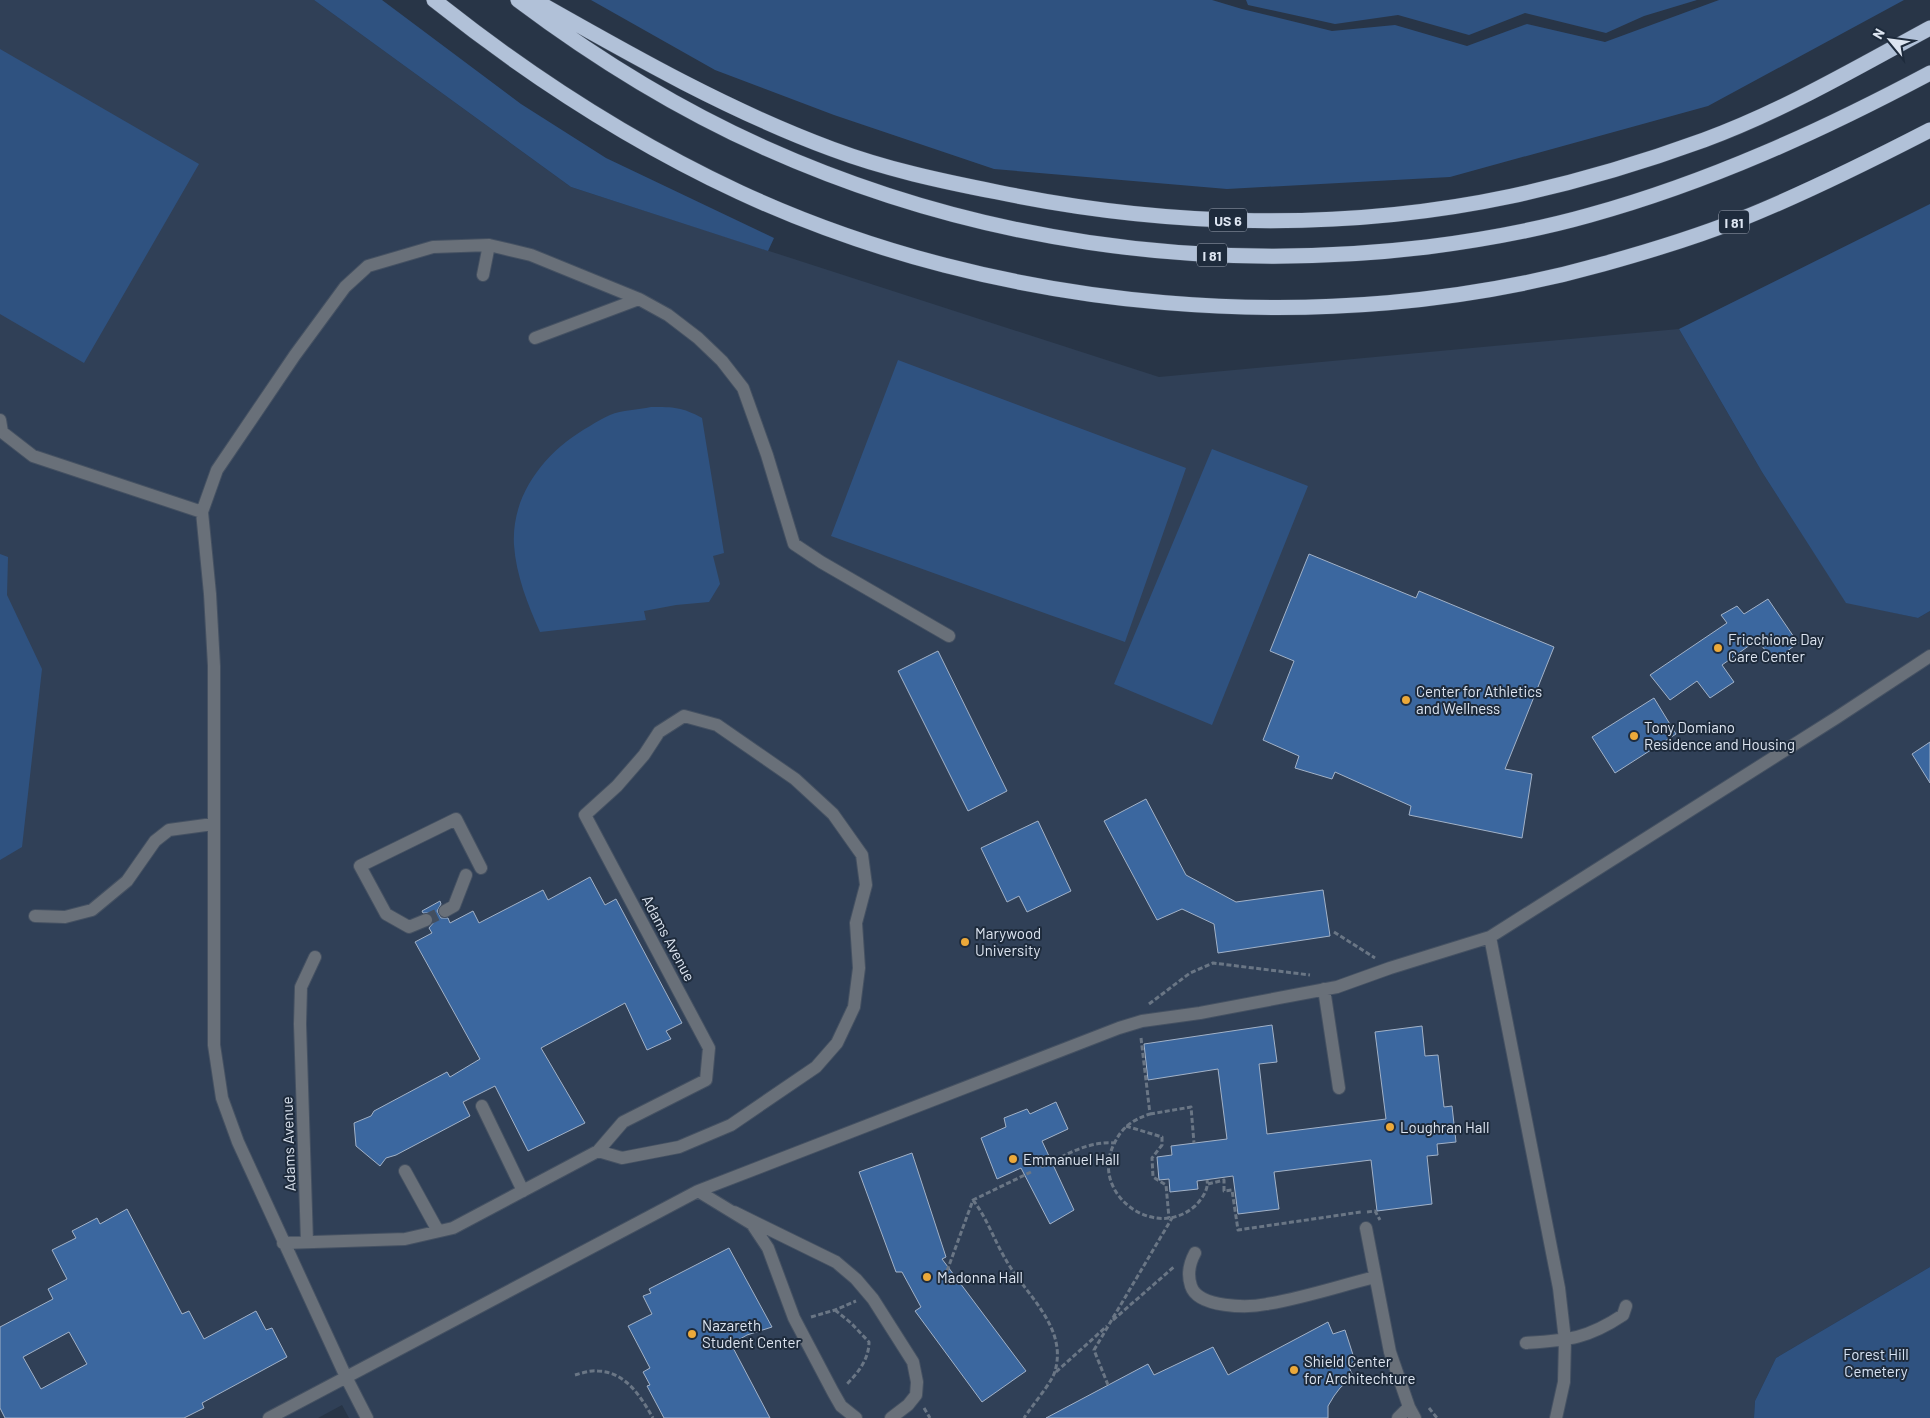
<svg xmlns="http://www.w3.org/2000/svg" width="1930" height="1418" font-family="Barlow,sans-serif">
<rect width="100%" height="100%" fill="#283547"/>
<!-- built -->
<path fill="#304057" d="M0 0H314L571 187 1159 377 1679 329 1762 472 1846 602 1918 618 1930 611V1267L1776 1358 1755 1401 1754 1418H349L342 1405 318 1418H0Z"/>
<!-- green -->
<path fill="#2f5280" d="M314 0H382L521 104 606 158 774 238 768 251 571 187Z
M591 0H1212L1242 9 1332 31 1395 25 1467 46 1527 24 1605 42 1719 0H1904L1708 106 1450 177 1227 189 994 169 834 115 715 70Z
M1246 0H1697L1644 16 1606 33 1525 13 1469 35 1398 15 1335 24 1248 5Z
M0 49 199 164 84 363 0 314Z
M1930 204V611L1918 618 1846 603 1762 472 1679 329Z
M898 360 1186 468 1125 642 831 536Z
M651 407C674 407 682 407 702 418L724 553 713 556 720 584 709 602 676 605 644 611 646 620 540 632C528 605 516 575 514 545 511 493 547 450 590 426 596 422 603 418 610 415 622 410 638 410 651 407Z
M1212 449 1308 486 1212 725 1114 684Z
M0 554 8 557 7 595 42 669 22 847 0 860Z
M1930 1267V1418H1754L1755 1401 1776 1358Z"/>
<!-- building -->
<path fill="#3b679f" stroke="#a2b2c8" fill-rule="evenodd" d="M1309 554 1416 598 1419 591 1554 647 1505 769 1532 774 1522 838 1409 815 1411 806 1335 772 1332 779 1295 768 1299 756 1263 740 1294 661 1270 651Z
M1768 599 1798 643 1774 661 1757 640 1722 665 1734 682 1710 698 1697 681 1670 700 1650 675 1727 623 1721 615 1737 606 1744 614Z
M938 651 1007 791 968 811 898 671Z
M1654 698 1676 734 1615 773 1592 737Z
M1930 742V783L1912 754Z
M1146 799 1186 875 1236 902 1323 890 1330 936 1218 953 1214 924 1182 909 1157 920 1104 821Z
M1038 821 1071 891 1027 912 1019 896 1007 902 981 848Z
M590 877 605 905 616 899 682 1023 666 1031 671 1039 647 1050 625 1003 541 1048 585 1123 528 1151 495 1086 463 1102 470 1116 396 1155 386 1158 380 1166 356 1146 354 1123 371 1116 374 1111 447 1072 450 1077 480 1059 415 942 432 933 429 928 434 922 433 916 431 913H423L422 911 440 901 441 904 437 911 441 918H448L450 923 473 911 479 923 543 890 548 900Z
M1272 1025 1277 1062 1259 1064 1267 1134 1386 1119 1375 1032 1422 1026 1425 1056 1438 1055 1444 1107 1452 1106 1456 1142 1437 1144 1438 1155 1427 1156 1432 1204 1377 1211 1371 1160 1274 1172 1279 1209 1238 1214 1233 1176 1197 1181 1198 1189 1170 1192 1169 1179 1159 1180 1157 1157 1172 1155 1171 1146 1227 1139 1218 1069 1148 1080 1144 1044Z
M1056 1102 1068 1129 1042 1141 1074 1210 1050 1224 1021 1168 997 1179 981 1138 1006 1127 1004 1118 1027 1109 1030 1114Z
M912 1153 946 1257 942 1259 1026 1371 982 1402 915 1311 921 1307 902 1272H896L859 1172Z
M127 1209 182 1314 189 1311 204 1339 256 1311 266 1330 272 1328 287 1357 202 1403 204 1408 184 1418H5L0 1408V1327L53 1299 48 1289 67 1279 52 1250 76 1238 72 1231 97 1218 100 1224ZM69 1332 87 1364 41 1389 23 1357Z
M729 1248 772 1327 747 1335 731 1344 770 1418H664L647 1386 650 1385 643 1372 650 1368 628 1326 652 1314 643 1296 651 1293 649 1289Z
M1328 1322 1333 1334 1345 1330 1355 1361 1348 1365 1353 1376 1340 1388 1334 1396 1328 1406V1418H1046L1148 1364 1154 1375 1213 1347 1228 1375Z"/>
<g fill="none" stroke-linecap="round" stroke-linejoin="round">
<!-- minor-tunnel -->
<path stroke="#434f60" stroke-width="12" stroke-dasharray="12 6" stroke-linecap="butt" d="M426 920 445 911"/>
<!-- minor casing -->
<g stroke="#455162" stroke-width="14">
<path id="minor" d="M483 275 489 245
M535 338 639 299
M0 420 2 432 33 456 202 512
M445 911 454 906 466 875
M35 916 65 917 92 910 127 881 155 841 169 830 213 824
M426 920 409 927 386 914 360 866 456 819 481 868
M1490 937 1559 1288 1565 1340 1564 1382 1556 1418
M1324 989 1339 1088
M482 1106 523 1191
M405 1171 438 1231
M698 1191 752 1224 768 1248 794 1318 833 1392 841 1406 856 1418
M734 1212 836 1262 856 1279 873 1299 913 1362 917 1382 916 1395 908 1405 891 1418
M1366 1228 1390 1352 1409 1407 1415 1418
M307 1242 300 1024 301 987 315 957
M283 1243 405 1239 453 1228 598 1151 623 1122 706 1080 709 1048 585 815 617 786 644 755 659 732 684 716 717 725 795 779 833 814 862 855 866 885 856 923 859 968 854 1007 837 1043 816 1067 731 1125 679 1147 622 1158 598 1151
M1195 1253C1189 1264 1187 1274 1191 1286 1198 1308 1248 1308 1267 1304 1303 1298 1339 1286 1375 1277
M1526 1343C1568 1340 1587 1339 1623 1315L1626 1306
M269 1418 698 1191 1119 1028 1142 1021 1200 1013 1337 987 1390 968 1490 937 1836 718 1930 656
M367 1418 346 1377 238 1142 222 1098 214 1045V666L210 594 202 512 217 470 295 355 345 287 368 266 433 247 489 245 531 255 639 299 668 315 698 338 722 361 743 388 767 455 794 544 821 562 949 636
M1398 1418 1409 1407"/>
</g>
<!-- highway casing -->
<g stroke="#455162" stroke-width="16">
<path id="highway" d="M434 0C528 75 630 141 739 192 999 313 1327 342 1603 264 1650 251 1696 237 1741 219 1806 193 1868 162 1930 130
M518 0C594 57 676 108 763 147 972 241 1200 274 1427 247 1481 240 1537 230 1590 215 1709 182 1821 131 1930 73
M534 0C631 55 727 110 832 149 885 169 941 181 997 192 1165 227 1343 232 1512 196 1577 182 1641 163 1704 140 1783 111 1856 68 1930 28"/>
</g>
<!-- path -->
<path stroke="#6a7685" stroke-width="3" stroke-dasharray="5 2.5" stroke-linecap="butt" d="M1334 932 1375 958
M1149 1004 1190 973 1213 963 1310 975
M1141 1038 1150 1114C1132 1120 1122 1127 1114 1144 1089 1193 1154 1242 1195 1206 1202 1199 1209 1189 1207 1180
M1150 1114 1191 1107 1194 1143
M1126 1126 1162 1137V1145L1152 1158 1153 1177 1166 1185 1169 1218
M1041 1167C1064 1156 1087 1141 1114 1143
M1208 1184 1224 1180V1191L1232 1190 1238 1230 1361 1212
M973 1200C987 1218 994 1240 1006 1260 1025 1294 1068 1327 1055 1371 1053 1381 1031 1407 1024 1418
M1367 1212 1375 1211 1380 1220
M947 1271 973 1200 1031 1172
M835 1310 851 1323 869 1342C869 1359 858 1373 846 1385
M811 1317 835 1310 856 1301
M1113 1320 1175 1266
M1056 1372 1107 1326
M575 1375C582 1373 591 1370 598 1371 626 1372 641 1397 653 1418
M1108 1385 1094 1350 1172 1218
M924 1408 930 1418
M1429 1408 1437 1418"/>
<!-- minor -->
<use href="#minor" stroke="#697079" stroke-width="12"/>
<!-- highway -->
<use href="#highway" stroke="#b1c1d8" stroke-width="15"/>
</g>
<!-- markers -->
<g fill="#eca93a" stroke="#1e2b3c" stroke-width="2">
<circle cx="1718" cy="648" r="5"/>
<circle cx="1406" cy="700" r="5"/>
<circle cx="1634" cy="736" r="5"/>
<circle cx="965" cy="942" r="5"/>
<circle cx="1390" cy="1127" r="5"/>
<circle cx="1013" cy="1159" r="5"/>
<circle cx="927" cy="1277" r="5"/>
<circle cx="692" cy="1334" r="5"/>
<circle cx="1294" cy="1370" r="5"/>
</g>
<g text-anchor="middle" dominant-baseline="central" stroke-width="4" stroke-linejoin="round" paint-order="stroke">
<!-- shield labels -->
<g fill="#1e2b3c" stroke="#a4adbb" stroke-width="1">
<rect x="1209" y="208.5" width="38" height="23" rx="4"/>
<rect x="1719" y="210.5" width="30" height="23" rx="4"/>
<rect x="1197" y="243.5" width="30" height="23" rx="4"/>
</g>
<g font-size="14" font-weight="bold" fill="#dde5f1">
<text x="1228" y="220">US 6</text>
<text x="1734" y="222">I 81</text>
<text x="1212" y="255">I 81</text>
</g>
<!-- poi labels -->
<g font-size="15" fill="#dde5f1" stroke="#1e2b3c" text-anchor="start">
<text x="1728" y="639">Fricchione Day<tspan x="1728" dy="17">Care Center</tspan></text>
<text x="1416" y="691">Center for Athletics<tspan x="1416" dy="17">and Wellness</tspan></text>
<text x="1644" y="727">Tony Domiano<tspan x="1644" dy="17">Residence and Housing</tspan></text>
<text x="975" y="933">Marywood<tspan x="975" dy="17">University</tspan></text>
<text x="1400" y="1127">Loughran Hall</text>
<text x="1023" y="1159">Emmanuel Hall</text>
<text x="937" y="1277">Madonna Hall</text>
<text x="702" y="1325">Nazareth<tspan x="702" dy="17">Student Center</tspan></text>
<text x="1304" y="1361">Shield Center<tspan x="1304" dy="17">for Architechture</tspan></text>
</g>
<!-- street labels -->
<g font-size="15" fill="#dde5f1" stroke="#1e2b3c">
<text transform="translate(669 938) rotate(62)">Adams Avenue</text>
<text transform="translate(288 1144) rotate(-92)">Adams Avenue</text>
</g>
<!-- park labels -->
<g font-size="15" fill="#d8e4f5" stroke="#1e2b3c">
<text x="1876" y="1354">Forest Hill<tspan x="1876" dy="17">Cemetery</tspan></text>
</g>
</g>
<!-- north arrow -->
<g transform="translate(1890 40) rotate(299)" stroke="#1e2b3c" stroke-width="4" paint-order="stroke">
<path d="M0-4L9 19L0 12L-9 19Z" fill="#dde5f1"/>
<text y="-8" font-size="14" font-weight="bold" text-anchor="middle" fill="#dde5f1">N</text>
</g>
</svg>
